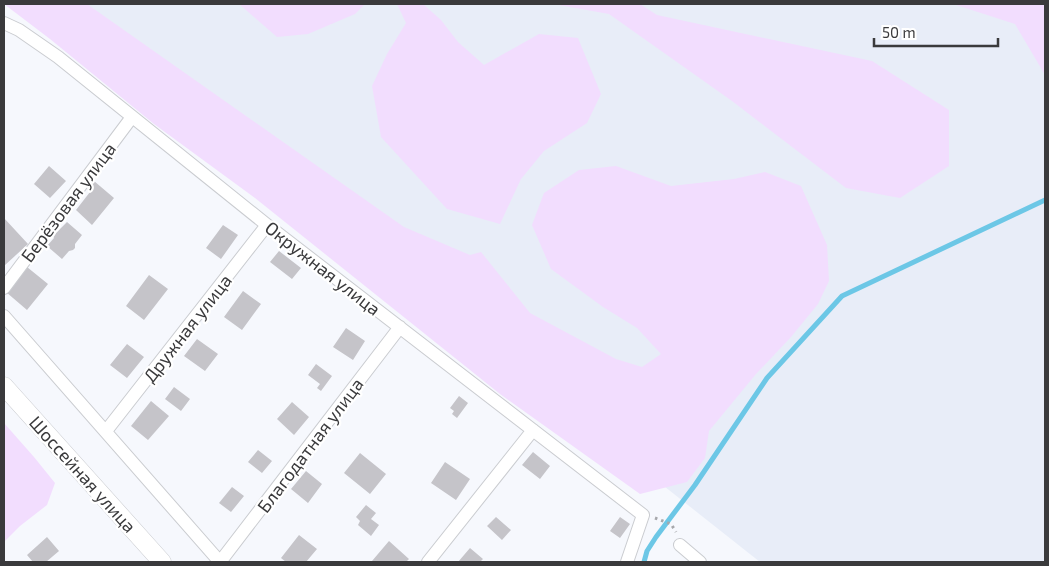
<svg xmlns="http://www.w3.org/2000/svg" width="1049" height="566" font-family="'Exo 2',sans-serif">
<rect width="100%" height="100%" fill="#f6f8fd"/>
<!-- built -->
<path fill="#e8edf8" d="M54 4H1045V562H760Z"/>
<!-- green -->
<path fill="#f2ddfe" d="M4 4H87L404 227 470 255 481 252 530 313 616 359 642 367 661 354 637 328 603 307 551 269 532 225 544 193 579 170 616 166 671 186 734 179 765 172 801 186 827 245 829 281 818 304 791 337 756 374 709 431 705 458 687 482 640 494 500 394 255 198 154 124 50 39Z
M239 4H365L355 14 308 34 277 37Z
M397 4H423L441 20 458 42 484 65 539 34 578 38 601 94 587 123 544 151 521 179 500 224 447 209 381 137 372 86 387 54 406 23Z
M553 4H640L657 15 872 61 949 110V166L900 198 846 188 732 101 609 14Z
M953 4H1045V75L1015 24Z
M4 423 34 457 55 483 47 505 20 526 4 542Z"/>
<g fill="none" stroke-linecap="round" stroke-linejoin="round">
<!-- stream -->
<path stroke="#6cc7e6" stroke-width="5" d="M644 562 647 551 656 537 695 485 767 378 842 296 1045 200"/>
</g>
<!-- building -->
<path fill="#c5c4c9" d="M49 166 66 181 50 198 34 184Z
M94 181 114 198 92 225 76 210 90 192 87 190Z
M4 218 28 244 4 266Z
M67 222 82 235 75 244V248L73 250 69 251 62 259 47 246 54 238 53 236Z
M223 225 238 235 221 259 206 248Z
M279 251 301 268 292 279 270 262Z
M27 267 48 284 27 310 6 292Z
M149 275 168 289 144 320 126 306Z
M243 291 261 304 242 330 224 317Z
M346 328 365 341 353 360 333 347Z
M197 339 218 354 205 371 184 356Z
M127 344 144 357 127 378 110 365Z
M316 364 332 376 321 391 317 388 320 384 308 375Z
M174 387 190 399 181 411 165 399Z
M459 396 468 403 457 418 452 414 454 411 450 408Z
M151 401 169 416 148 440 131 426Z
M292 402 309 417 294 435 277 419Z
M258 450 272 461 262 473 248 462Z
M533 452 550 466 540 479 522 465Z
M360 453 386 474 370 494 344 473Z
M445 462 470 479 456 500 431 483Z
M306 471 322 484 308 503 291 489Z
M232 487 244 496 231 512 219 503Z
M366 505 376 513 371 519 379 525 371 536 358 525 360 521 356 517Z
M496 517 511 530 502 540 487 526Z
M620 517 630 524 620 538 610 531Z
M299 535 317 549 306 562H286L281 558Z
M47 537 59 551 46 562H33L27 555Z
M389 541 409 559 406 562H373L372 561Z
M470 548 483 559 480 562H458Z"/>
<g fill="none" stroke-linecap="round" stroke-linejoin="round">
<!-- street casing -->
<g stroke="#caccd0" stroke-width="14">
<path id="street" d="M4 23 19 30 58 57 267 225 643 515 627 562
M4 288 132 117
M4 316 220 562
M106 431 267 225
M680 545 700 562
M220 562 400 327
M428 562 533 430"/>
</g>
<!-- secondary casing -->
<g stroke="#caccd0" stroke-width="19">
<path id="secondary" d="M4 386 162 562"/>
</g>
<!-- path -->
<path stroke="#a7a8ac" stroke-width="3" stroke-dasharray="2.5 4" stroke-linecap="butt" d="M655 518 671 524 676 532"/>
<!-- street -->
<use href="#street" stroke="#fff" stroke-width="12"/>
<!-- secondary -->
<use href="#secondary" stroke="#fff" stroke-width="18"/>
</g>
<g text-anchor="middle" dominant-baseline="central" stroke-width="4.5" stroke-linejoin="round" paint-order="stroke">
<!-- street labels -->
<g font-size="18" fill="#3a3a3c" stroke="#fff">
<text transform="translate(68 202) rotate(-53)">Берёзовая улица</text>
<text transform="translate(323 268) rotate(38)">Окружная улица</text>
<text transform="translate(187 328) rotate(-52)">Дружная улица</text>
<text transform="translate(310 445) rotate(-53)">Благодатная улица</text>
<text transform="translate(83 474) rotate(48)">Шоссейная улица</text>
</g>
</g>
<!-- border -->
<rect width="1049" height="566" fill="none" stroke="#3a3a3c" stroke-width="10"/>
<!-- scale -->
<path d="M874 38v8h124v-8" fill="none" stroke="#3a3a3c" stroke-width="2.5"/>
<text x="882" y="38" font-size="15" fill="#3a3a3c" stroke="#ffffff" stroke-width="4" paint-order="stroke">50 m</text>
</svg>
